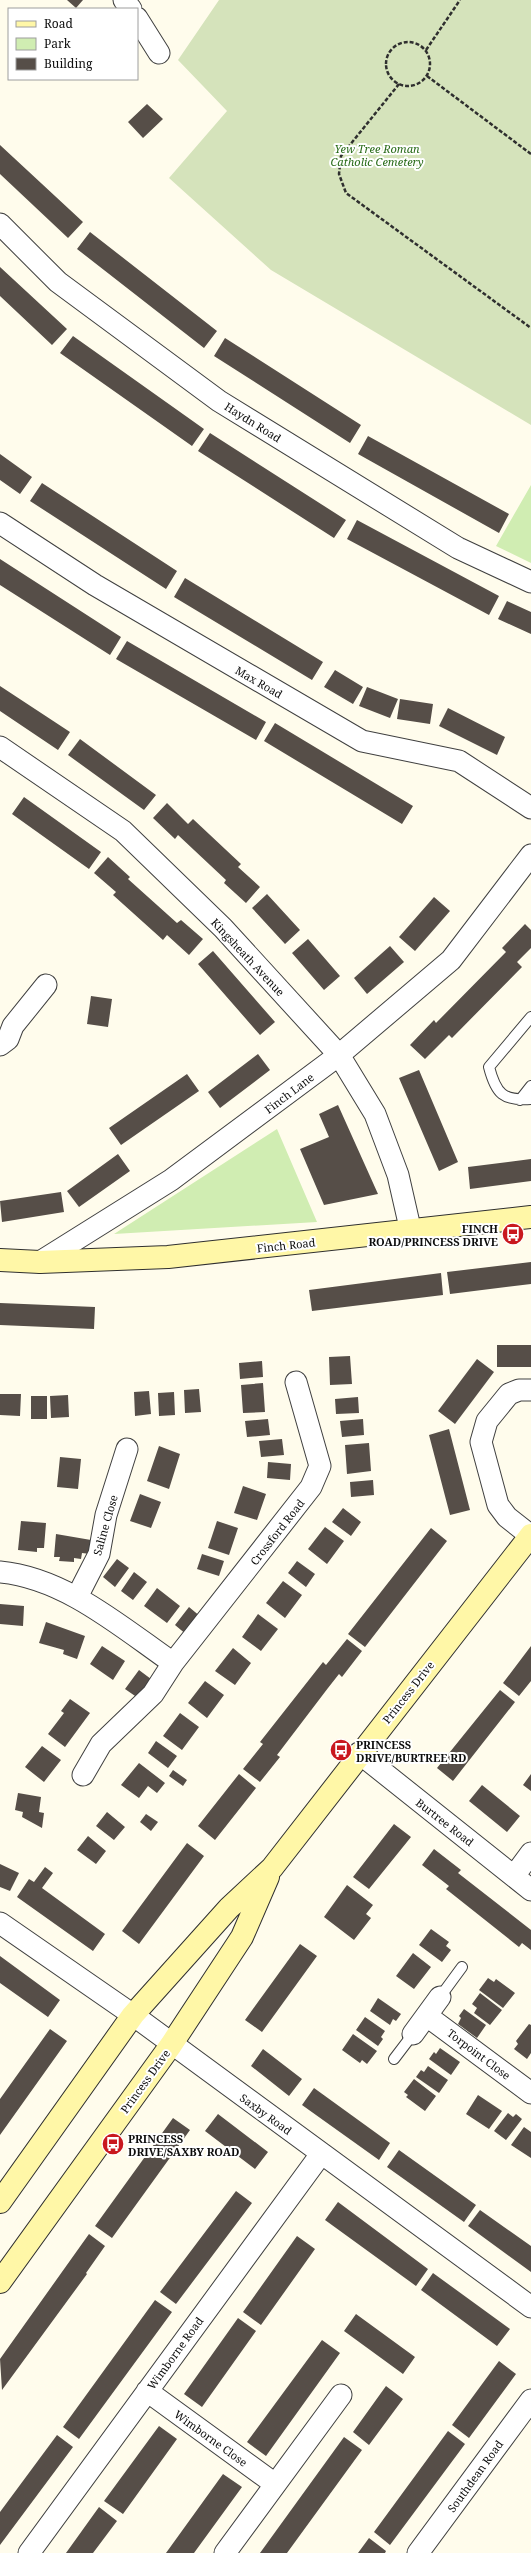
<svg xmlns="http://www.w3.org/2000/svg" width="531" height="2553" font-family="'Noto Serif',serif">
<rect width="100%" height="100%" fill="#fffcec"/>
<!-- green -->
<path fill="#d0edb2" d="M531 485V563L496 546Z
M277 1129 317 1222 114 1234Z"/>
<!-- cemetery -->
<path fill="#d5e3bb" d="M219 0H531V425L271 270 169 178 227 111 178 60Z"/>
<!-- building -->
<path fill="#564e48" d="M67 0H83L76 8Z
M147 104 163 119 143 138 128 122Z
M0 145 83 222 68 238 0 174Z
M90 232 217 331 204 348 77 249Z
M0 267 67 329 52 345 0 296Z
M73 336 204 429 192 446 60 353Z
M225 338 361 425 350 443 214 356Z
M210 433 346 520 334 538 198 451Z
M368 436 509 514 499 533 358 454Z
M0 454 32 477 20 494 0 480Z
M42 483 177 571 166 589 30 501Z
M357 520 499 596 489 615 347 539Z
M0 559 121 637 110 655 0 585Z
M185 578 323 662 312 680 174 597Z
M507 601 531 612V634L498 619Z
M127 641 266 722 256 740 116 659Z
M335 670 363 687 353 704 324 687Z
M0 686 70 732 58 750 0 711Z
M367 687 398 699 390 718 359 706Z
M400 699 433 704 430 724 397 719Z
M448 708 505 737 497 755 439 726Z
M275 723 413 806 402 824 264 741Z
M80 739 156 795 144 810 68 755Z
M24 797 101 852 89 869 12 814Z
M167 803 188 824 193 819 241 864 238 867 260 887 246 903 224 883 226 880 178 835 175 839 153 818Z
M108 857 130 877 128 879 177 923 181 920 203 939 189 955 167 935 163 940 113 895 116 892 94 873Z
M267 894 300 930 285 944 252 908Z
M434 897 450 911 415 951 399 937Z
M525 924 531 930V948L517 962 522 967 452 1038 449 1035 425 1059 410 1045 434 1020 436 1023 506 952 502 948Z
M308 939 340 976 324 990 292 953Z
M390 946 404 962 367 994 354 978Z
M213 951 275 1022 260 1035 198 964Z
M91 996 112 999 108 1027 87 1024Z
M258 1054 270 1070 220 1108 208 1092Z
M419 1070 458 1162 439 1171 399 1078Z
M187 1074 199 1091 121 1145 109 1128Z
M338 1105 378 1194 324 1205 300 1149 329 1137 319 1114Z
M118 1154 130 1171 79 1207 67 1191Z
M531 1159V1181L470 1189 468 1167Z
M61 1192 64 1212 2 1222 0 1201Z
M531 1262V1284L450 1294 447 1272Z
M441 1273 443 1295 312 1311 309 1290Z
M0 1303 95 1307 94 1329 0 1325Z
M497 1345H531V1367H497Z
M350 1356 352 1384 330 1385 329 1357Z
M477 1359 494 1372 455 1424 438 1411Z
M262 1361 263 1377 240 1379 239 1363Z
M263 1383 265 1412 243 1413 241 1385Z
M199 1389 201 1412 185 1413 184 1390Z
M149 1391 151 1414 135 1416 134 1392Z
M174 1392 175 1415 159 1416 158 1393Z
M0 1394H21L20 1416 0 1415Z
M68 1395 69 1417 51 1418 50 1396Z
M31 1396H47V1419H31Z
M358 1397 359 1413 336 1414 335 1399Z
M268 1419 270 1435 247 1437 245 1421Z
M363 1419 364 1435 342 1437 340 1421Z
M449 1429 470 1510 450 1515 429 1435Z
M282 1439 284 1455 261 1457 259 1441Z
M369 1443 371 1471 347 1474 345 1445Z
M159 1446 180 1454 169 1489 147 1481Z
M60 1457 81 1459 78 1489 57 1487Z
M268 1462 291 1464 290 1480 267 1478Z
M373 1480 374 1495 351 1497 350 1482Z
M243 1486 266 1494 257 1520 234 1513Z
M140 1494 161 1502 151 1528 130 1521Z
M343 1508 361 1522 351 1536 332 1522Z
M21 1521 46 1523 44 1548H37V1552L18 1550Z
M217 1521 238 1528 229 1555 208 1548Z
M325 1527 344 1541 327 1564 308 1549Z
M431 1528 447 1541 365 1647 348 1634Z
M56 1534 91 1540 90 1554 82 1553 81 1559 74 1558V1562L59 1561 60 1557H54Z
M202 1554 224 1561 219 1576 197 1569Z
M117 1559 129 1568 115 1587 103 1577Z
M297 1561 315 1574 306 1587 288 1573Z
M134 1572 147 1582 133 1600 121 1591Z
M283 1581 302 1595 285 1618 266 1603Z
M157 1588 180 1606 167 1623 144 1606Z
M0 1604 24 1606 23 1626 0 1624Z
M189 1607 201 1617 187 1635 175 1625Z
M258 1614 278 1629 261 1651 242 1637Z
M46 1622 85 1636 77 1659 63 1654 64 1650 39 1643Z
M347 1639 362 1651 342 1677 339 1674 328 1688 277 1755 280 1757 260 1782 243 1769 263 1744 260 1742 323 1662 326 1665Z
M102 1646 125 1661 113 1680 90 1664Z
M531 1646V1681L519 1696 503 1683Z
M233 1648 251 1663 235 1685 215 1671Z
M139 1670 151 1679 138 1698 125 1689Z
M205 1681 224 1695 207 1718 188 1703Z
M500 1690 515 1702 453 1781 437 1768Z
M70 1699 90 1713 65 1747 48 1734 64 1713 61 1711Z
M180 1713 199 1727 182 1750 163 1736Z
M156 1741 177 1756 168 1768 148 1753Z
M42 1746 61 1760 44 1782 25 1767Z
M139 1763 165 1783 157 1793 148 1786 139 1798 121 1785Z
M173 1770 187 1780 183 1786 169 1776Z
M239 1774 256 1788 215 1840 198 1826Z
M531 1774V1791L523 1785Z
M482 1785 520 1816 507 1832 469 1801Z
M18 1793 41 1797 39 1812 44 1813 42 1828 22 1817 23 1812 15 1810Z
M107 1812 125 1827 114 1840 96 1826Z
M146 1814 158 1822 151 1831 140 1822Z
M394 1824 411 1837 369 1889 353 1877Z
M88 1836 106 1851 96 1864 77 1850Z
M187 1843 204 1856 139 1944 122 1931Z
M434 1849 461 1870 458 1873 531 1930V1950L522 1943 519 1947 446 1889 449 1886 422 1865Z
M0 1864 19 1873 10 1891 0 1887Z
M45 1867 53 1873 42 1888 105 1934 93 1951 17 1897 29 1879 34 1882Z
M347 1885 373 1905 366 1914 371 1918 354 1940 324 1917Z
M431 1929 449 1942 446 1946 451 1950 442 1962 419 1945Z
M300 1944 317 1956 262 2032 245 2020Z
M413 1953 431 1967 414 1989 396 1976Z
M0 1956 60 2000 48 2017 0 1983Z
M488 1978 494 1982 496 1979 515 1993 503 2008 479 1990Z
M480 1993 502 2010 490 2025 474 2013 477 2008 472 2004Z
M378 1998 401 2014 396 2021 393 2019 390 2025 370 2011Z
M464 2009 486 2025 477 2038 458 2024 461 2018 459 2016Z
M365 2017 385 2031 381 2037 383 2039 378 2046 356 2030Z
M529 2024 531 2025V2053L527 2059 514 2049 518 2044 516 2041Z
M50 2029 67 2041 0 2135V2099Z
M353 2034 377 2051 367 2064 362 2060 360 2063 342 2050Z
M440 2048 460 2062 451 2075 429 2059 434 2052 436 2054Z
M263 2049 302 2079 289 2096 251 2066Z
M428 2066 448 2080 439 2093 416 2077 421 2070 424 2072Z
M414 2079 436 2096 425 2111 406 2097 408 2095 404 2092Z
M314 2088 390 2143 379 2160 302 2105Z
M478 2095 502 2111 489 2129 466 2114Z
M508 2113 513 2117 516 2114 522 2119 506 2140 494 2131Z
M218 2114 268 2152 255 2169 205 2131Z
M173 2118 190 2130 112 2238 95 2226Z
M524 2127 531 2132V2158L511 2145Z
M399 2150 476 2205 464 2222 387 2167Z
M236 2191 252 2203 176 2304 160 2292Z
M338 2202 428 2269 416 2286 325 2220Z
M480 2210 531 2246V2272L468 2226Z
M89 2234 105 2246 86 2273 87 2274 2 2390 0 2359Z
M297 2236 315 2249 261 2325 243 2312Z
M433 2273 510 2329 497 2346 421 2290Z
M155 2300 172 2312 79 2439 63 2427Z
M356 2314 415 2357 403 2374 344 2331Z
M238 2318 256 2331 202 2407 184 2394Z
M322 2340 340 2353 266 2456 247 2442Z
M499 2361 516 2374 469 2438 452 2425Z
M386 2386 403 2399 369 2445 353 2432Z
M159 2426 177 2439 123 2514 104 2501Z
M448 2431 465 2444 390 2545 374 2532Z
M57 2435 73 2447 0 2545V2512Z
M344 2437 362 2450 287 2553H260Z
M223 2474 242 2487 194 2553H166Z
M99 2507 117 2521 93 2553H66Z
M369 2538 386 2551 385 2553H358Z"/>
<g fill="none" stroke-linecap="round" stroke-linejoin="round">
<!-- lane casing -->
<g stroke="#404040" stroke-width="12">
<path id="lane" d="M531 1017 489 1067C496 1094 503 1101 531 1099
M520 1100 531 1086
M440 1997 462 1967
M394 2059 413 2034"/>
</g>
<!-- street casing -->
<g stroke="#404040" stroke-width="23">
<path id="street" d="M124 0 131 9
M137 18 159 53
M0 224 58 282 219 401 458 548 531 582
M0 523 95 585 362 741 459 761 531 808
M0 747 123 831 223 928 339 1055 375 1114 398 1175 411 1232
M0 1045 8 1039 13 1026 46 985
M40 1262 171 1180 339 1055 451 960 531 855
M531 1536 507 1517 498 1505 481 1442 487 1421 509 1394 519 1390H531
M0 1572C65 1578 121 1627 173 1663
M77 1597 99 1554 106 1515 127 1449
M359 1753 531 1890
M83 1775 101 1744 153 1694 173 1663 311 1487 320 1466 296 1382
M514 1876 531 1853
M0 1923 133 2015 531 2307
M427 2016 531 2093
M413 2034 440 1997
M147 2391 275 2484
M29 2553 321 2154
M225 2553 341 2395
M418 2553 531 2400"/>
</g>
<!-- secondary casing -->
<g stroke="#2f2f2f" stroke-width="24">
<path id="secondary" d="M0 1260 40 1262 168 1257 531 1217
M0 2202 133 2015 229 1908 272 1868 531 1535
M0 2282 171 2045 242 1937 268 1877"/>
</g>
<!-- path -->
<path stroke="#2f2f2f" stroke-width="2.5" stroke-dasharray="4 2" stroke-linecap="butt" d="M386 64a22 22 0 1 1 44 0a22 22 0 1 1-44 0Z
M426 50 460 0
M427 76 531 154
M399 84 341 156 339 174 346 193 531 328"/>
<!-- lane -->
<use href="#lane" stroke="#fff" stroke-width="10"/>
<!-- street -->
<use href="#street" stroke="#fff" stroke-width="21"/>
<!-- secondary -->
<use href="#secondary" stroke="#fff7a7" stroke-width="22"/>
</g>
<!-- icons -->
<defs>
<g id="bus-disc" transform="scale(1.15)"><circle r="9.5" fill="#c9181e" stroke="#fff"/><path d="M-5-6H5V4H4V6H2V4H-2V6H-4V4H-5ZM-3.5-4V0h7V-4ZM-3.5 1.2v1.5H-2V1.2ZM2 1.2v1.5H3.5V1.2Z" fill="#fff"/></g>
</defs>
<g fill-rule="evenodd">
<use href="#bus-disc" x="513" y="1234"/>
<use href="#bus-disc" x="341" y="1750"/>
<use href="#bus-disc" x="113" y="2144"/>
</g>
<g text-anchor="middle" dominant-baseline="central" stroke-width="4" stroke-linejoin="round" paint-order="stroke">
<!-- park labels -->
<g font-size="11" font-style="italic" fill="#276a17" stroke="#fff">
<text x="377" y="148">Yew Tree Roman<tspan x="377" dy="13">Catholic Cemetery</tspan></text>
</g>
<!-- street labels -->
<g font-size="11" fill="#0d0d0d" stroke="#fff">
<text transform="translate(253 422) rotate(32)">Haydn Road</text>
<text transform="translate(259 682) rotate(30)">Max Road</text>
<text transform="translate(248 957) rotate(47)">Kingsheath Avenue</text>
<text transform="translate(289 1093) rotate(-37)">Finch Lane</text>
<text transform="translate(286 1245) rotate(-6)">Finch Road</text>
<text transform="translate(105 1525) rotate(-74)">Saline Close</text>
<text transform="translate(277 1532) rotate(-52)">Crossford Road</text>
<text transform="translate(408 1692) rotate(-52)">Princess Drive</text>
<text transform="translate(445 1822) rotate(38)">Burtree Road</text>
<text transform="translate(479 2054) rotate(37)">Torpoint Close</text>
<text transform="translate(145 2081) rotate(-54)">Princess Drive</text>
<text transform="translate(266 2114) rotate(36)">Saxby Road</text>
<text transform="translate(175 2353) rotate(-54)">Wimborne Road</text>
<text transform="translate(211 2438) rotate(36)">Wimborne Close</text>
<text transform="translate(475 2476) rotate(-54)">Southdean Road</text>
</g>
<!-- poi labels -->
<g font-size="11" font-weight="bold" fill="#0d0d0d" stroke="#fff" text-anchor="start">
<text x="498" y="1228" text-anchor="end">FINCH<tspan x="498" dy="13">ROAD/PRINCESS DRIVE</tspan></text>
<text x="356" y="1744">PRINCESS<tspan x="356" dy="13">DRIVE/BURTREE RD</tspan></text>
<text x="128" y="2138">PRINCESS<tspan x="128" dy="13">DRIVE/SAXBY ROAD</tspan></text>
</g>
</g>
<!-- legend -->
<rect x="8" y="8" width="130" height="72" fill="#ffffff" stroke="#9e9e9e"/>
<rect x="16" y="21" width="20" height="6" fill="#fff7a7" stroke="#9e9e9e"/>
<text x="44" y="28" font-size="12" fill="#0d0d0d">Road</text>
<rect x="16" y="38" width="20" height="12" fill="#d0edb2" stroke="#9e9e9e"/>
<text x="44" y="48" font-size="12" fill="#0d0d0d">Park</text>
<rect x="16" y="58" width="20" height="12" fill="#564e48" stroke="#9e9e9e"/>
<text x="44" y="68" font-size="12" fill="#0d0d0d">Building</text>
</svg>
